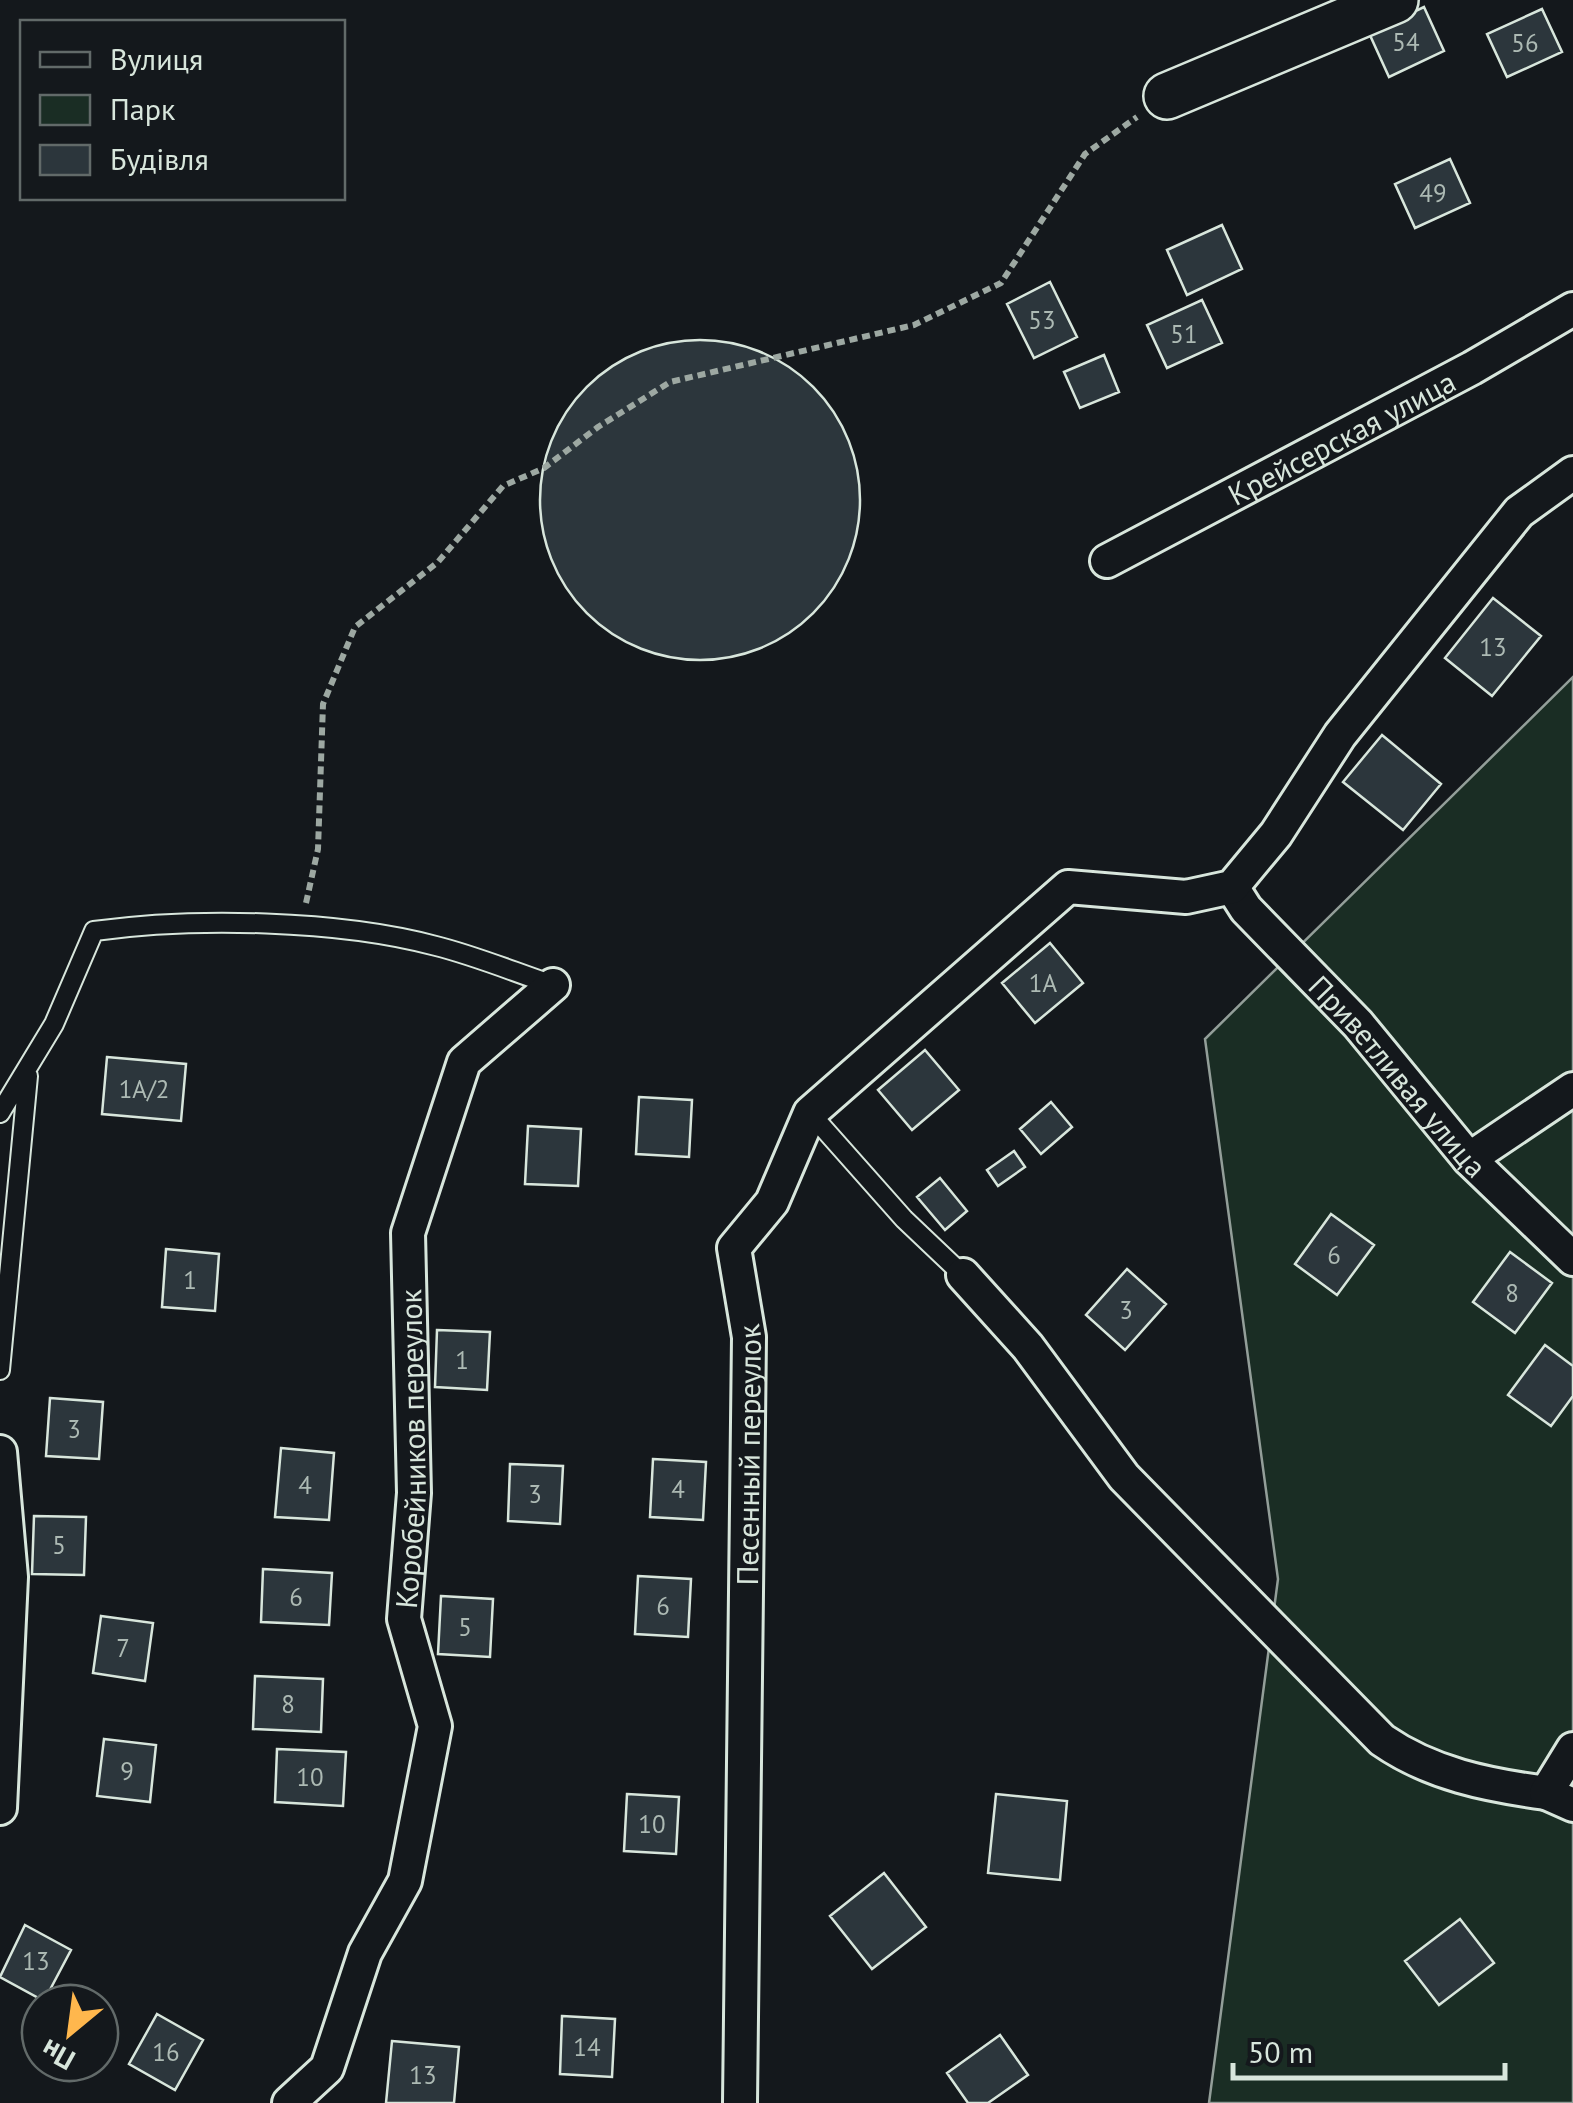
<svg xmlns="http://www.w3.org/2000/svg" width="1573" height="2103" font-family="'PT Sans',sans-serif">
<rect width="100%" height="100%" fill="#14181c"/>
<!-- green -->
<path fill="#1a2d24" stroke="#939e99" stroke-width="2.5" d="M1573 677V2103H1209L1278 1579 1205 1039Z"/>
<!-- building -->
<path fill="#2c363c" stroke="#d8e6dc" stroke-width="2.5" d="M1424 7 1444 51 1389 77 1369 33Z
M1542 9 1562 52 1507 77 1487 34Z
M1450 159 1470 203 1415 228 1395 184Z
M1222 225 1242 269 1187 295 1167 250Z
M1050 282 1077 337 1034 358 1007 304Z
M1202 300 1222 343 1167 368 1147 325Z
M540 500a160 160 0 1 1 320 0a160 160 0 1 1-320 0Z
M1104 355 1119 392 1080 408 1064 372Z
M1493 598 1541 636 1492 696 1445 658Z
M1382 735 1441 784 1403 830 1343 782Z
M1050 943 1083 983 1035 1023 1002 983Z
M925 1050 959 1090 912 1130 878 1090Z
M107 1057 186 1064 181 1121 102 1114Z
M639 1097 692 1100 689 1157 636 1154Z
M1051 1102 1072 1127 1041 1154 1020 1129Z
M528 1126 581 1129 578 1186 525 1184Z
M1014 1151 1025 1167 998 1186 987 1170Z
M940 1178 967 1211 945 1230 917 1197Z
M1331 1214 1374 1245 1337 1295 1295 1264Z
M166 1249 219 1254 215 1311 162 1307Z
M1510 1252 1552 1283 1515 1333 1473 1302Z
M1127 1269 1166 1304 1125 1350 1086 1315Z
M437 1330 490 1332 487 1390 435 1387Z
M1545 1345 1573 1366V1396L1551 1426 1508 1395Z
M50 1398 103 1402 99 1459 46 1456Z
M281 1448 334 1453 329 1520 275 1517Z
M653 1459 706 1462 703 1520 650 1517Z
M510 1464 563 1466 560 1524 508 1521Z
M34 1516 86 1517 84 1575 32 1574Z
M263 1569 332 1573 329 1625 261 1622Z
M638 1576 691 1579 688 1637 635 1634Z
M441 1596 493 1599 490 1657 438 1654Z
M101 1616 153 1623 145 1681 93 1673Z
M255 1676 323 1679 321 1732 253 1729Z
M104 1739 156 1745 150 1802 97 1796Z
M277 1749 346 1752 343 1806 275 1802Z
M627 1794 679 1797 676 1854 624 1851Z
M996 1794 1067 1801 1060 1880 988 1873Z
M884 1873 926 1927 872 1969 830 1916Z
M1460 1919 1494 1963 1439 2005 1405 1961Z
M25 1925 71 1950 44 2001 0 1977Z
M157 2014 203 2040 175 2090 129 2064Z
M562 2016 615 2019 612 2077 560 2074Z
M1000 2035 1028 2075 988 2103H968L947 2073Z
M392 2041 459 2047 454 2103H386Z"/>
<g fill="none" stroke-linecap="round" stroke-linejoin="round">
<!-- lane casing -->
<g stroke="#d8e6dc" stroke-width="22">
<path id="lane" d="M0 1113 54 1024 94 931C194 917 339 920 436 946 476 956 514 972 553 985
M810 1113 904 1219 963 1275
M0 1370 28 1076"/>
</g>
<!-- street casing -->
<g stroke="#d8e6dc" stroke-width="38">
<g id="street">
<path id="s1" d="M1107 561 1472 368 1573 309"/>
<path id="s2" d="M1232 887 1246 909 1358 1024 1469 1159 1573 1259"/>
<path d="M1469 1159 1573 1089"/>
<path d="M963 1275 1028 1347 1124 1477 1382 1740C1431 1774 1487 1785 1546 1793"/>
<path d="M0 1452 11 1577 0 1808"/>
<path d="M1573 1749 1546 1793 1573 1805"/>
<path id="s3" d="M289 2103 327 2068 365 1953 405 1881 435 1726 404 1619 414 1493 408 1233 464 1062 553 985"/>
<path id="s4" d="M740 2103 749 1337 734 1248 772 1202 810 1113 1068 887 1186 897 1232 887 1276 834 1340 735 1519 512 1573 473"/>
</g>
</g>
<!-- secondary casing -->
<g stroke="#d8e6dc" stroke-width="50">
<path id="secondary" d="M1167 96 1395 0"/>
</g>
<!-- path -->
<path stroke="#9da8a2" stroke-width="6" stroke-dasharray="8 5" stroke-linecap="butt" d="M306 903 318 849 323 704 355 627 438 562 503 486 544 468 598 427 670 382 914 325 1001 283 1085 154 1137 117"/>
<!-- lane -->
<use href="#lane" stroke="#14181c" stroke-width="18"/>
<!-- street -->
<use href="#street" stroke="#14181c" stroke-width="32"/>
<!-- secondary -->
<use href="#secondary" stroke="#14181c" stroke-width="45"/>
</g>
<g text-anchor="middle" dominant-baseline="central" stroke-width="8" stroke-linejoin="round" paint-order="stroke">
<!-- number labels -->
<g font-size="25" fill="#adbab4">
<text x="1406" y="42">54</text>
<text x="1525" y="43">56</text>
<text x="1433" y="193">49</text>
<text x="1042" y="320">53</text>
<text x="1184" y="334">51</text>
<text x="1493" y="647">13</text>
<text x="1043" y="983">1А</text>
<text x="144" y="1089">1А/2</text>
<text x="1334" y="1255">6</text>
<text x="190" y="1280">1</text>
<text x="1512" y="1293">8</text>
<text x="1126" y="1310">3</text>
<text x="462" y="1360">1</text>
<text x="74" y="1429">3</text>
<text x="305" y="1485">4</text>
<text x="678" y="1489">4</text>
<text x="535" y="1494">3</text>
<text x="59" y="1545">5</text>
<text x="296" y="1597">6</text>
<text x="663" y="1606">6</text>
<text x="465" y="1627">5</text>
<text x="123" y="1648">7</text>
<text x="288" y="1704">8</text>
<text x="127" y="1771">9</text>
<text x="310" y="1777">10</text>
<text x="652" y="1824">10</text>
<text x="36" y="1961">13</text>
<text x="587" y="2047">14</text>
<text x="166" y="2052">16</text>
<text x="423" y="2075">13</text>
</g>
<!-- street labels -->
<g font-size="30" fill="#d8e6dc" stroke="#14181c">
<text stroke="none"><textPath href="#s1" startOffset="265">Крейсерская улица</textPath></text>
<text stroke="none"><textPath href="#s2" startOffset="252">Приветливая улица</textPath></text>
<text stroke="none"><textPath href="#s3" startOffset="695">Коробейников переулок</textPath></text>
<text stroke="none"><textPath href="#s4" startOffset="648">Песенный переулок</textPath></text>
</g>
</g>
<!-- legend -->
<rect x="20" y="20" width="325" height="180" fill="#14181c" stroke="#626a69" stroke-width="2.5"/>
<rect x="40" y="52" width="50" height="15" fill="#14181c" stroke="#626a69" stroke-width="2.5"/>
<text x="110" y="70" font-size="30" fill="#d8e6dc">Вулиця</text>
<rect x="40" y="95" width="50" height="30" fill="#1a2d24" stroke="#626a69" stroke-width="2.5"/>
<text x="110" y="120" font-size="30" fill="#d8e6dc">Парк</text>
<rect x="40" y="145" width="50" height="30" fill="#2c363c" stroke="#626a69" stroke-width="2.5"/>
<text x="110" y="170" font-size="30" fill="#d8e6dc">Будівля</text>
<!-- north arrow -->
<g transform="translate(70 2033) rotate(209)"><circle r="48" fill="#14181c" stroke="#626a69" stroke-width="2.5"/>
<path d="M0-8L18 38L0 25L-18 38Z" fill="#ffb74d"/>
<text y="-15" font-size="28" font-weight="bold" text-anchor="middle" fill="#d8e6dc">Пн</text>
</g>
<!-- scale -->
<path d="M1233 2063v15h272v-15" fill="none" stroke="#d8e6dc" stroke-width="5"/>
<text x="1248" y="2063" font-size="30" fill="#d8e6dc" stroke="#14181c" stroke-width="8" paint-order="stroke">50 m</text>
</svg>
